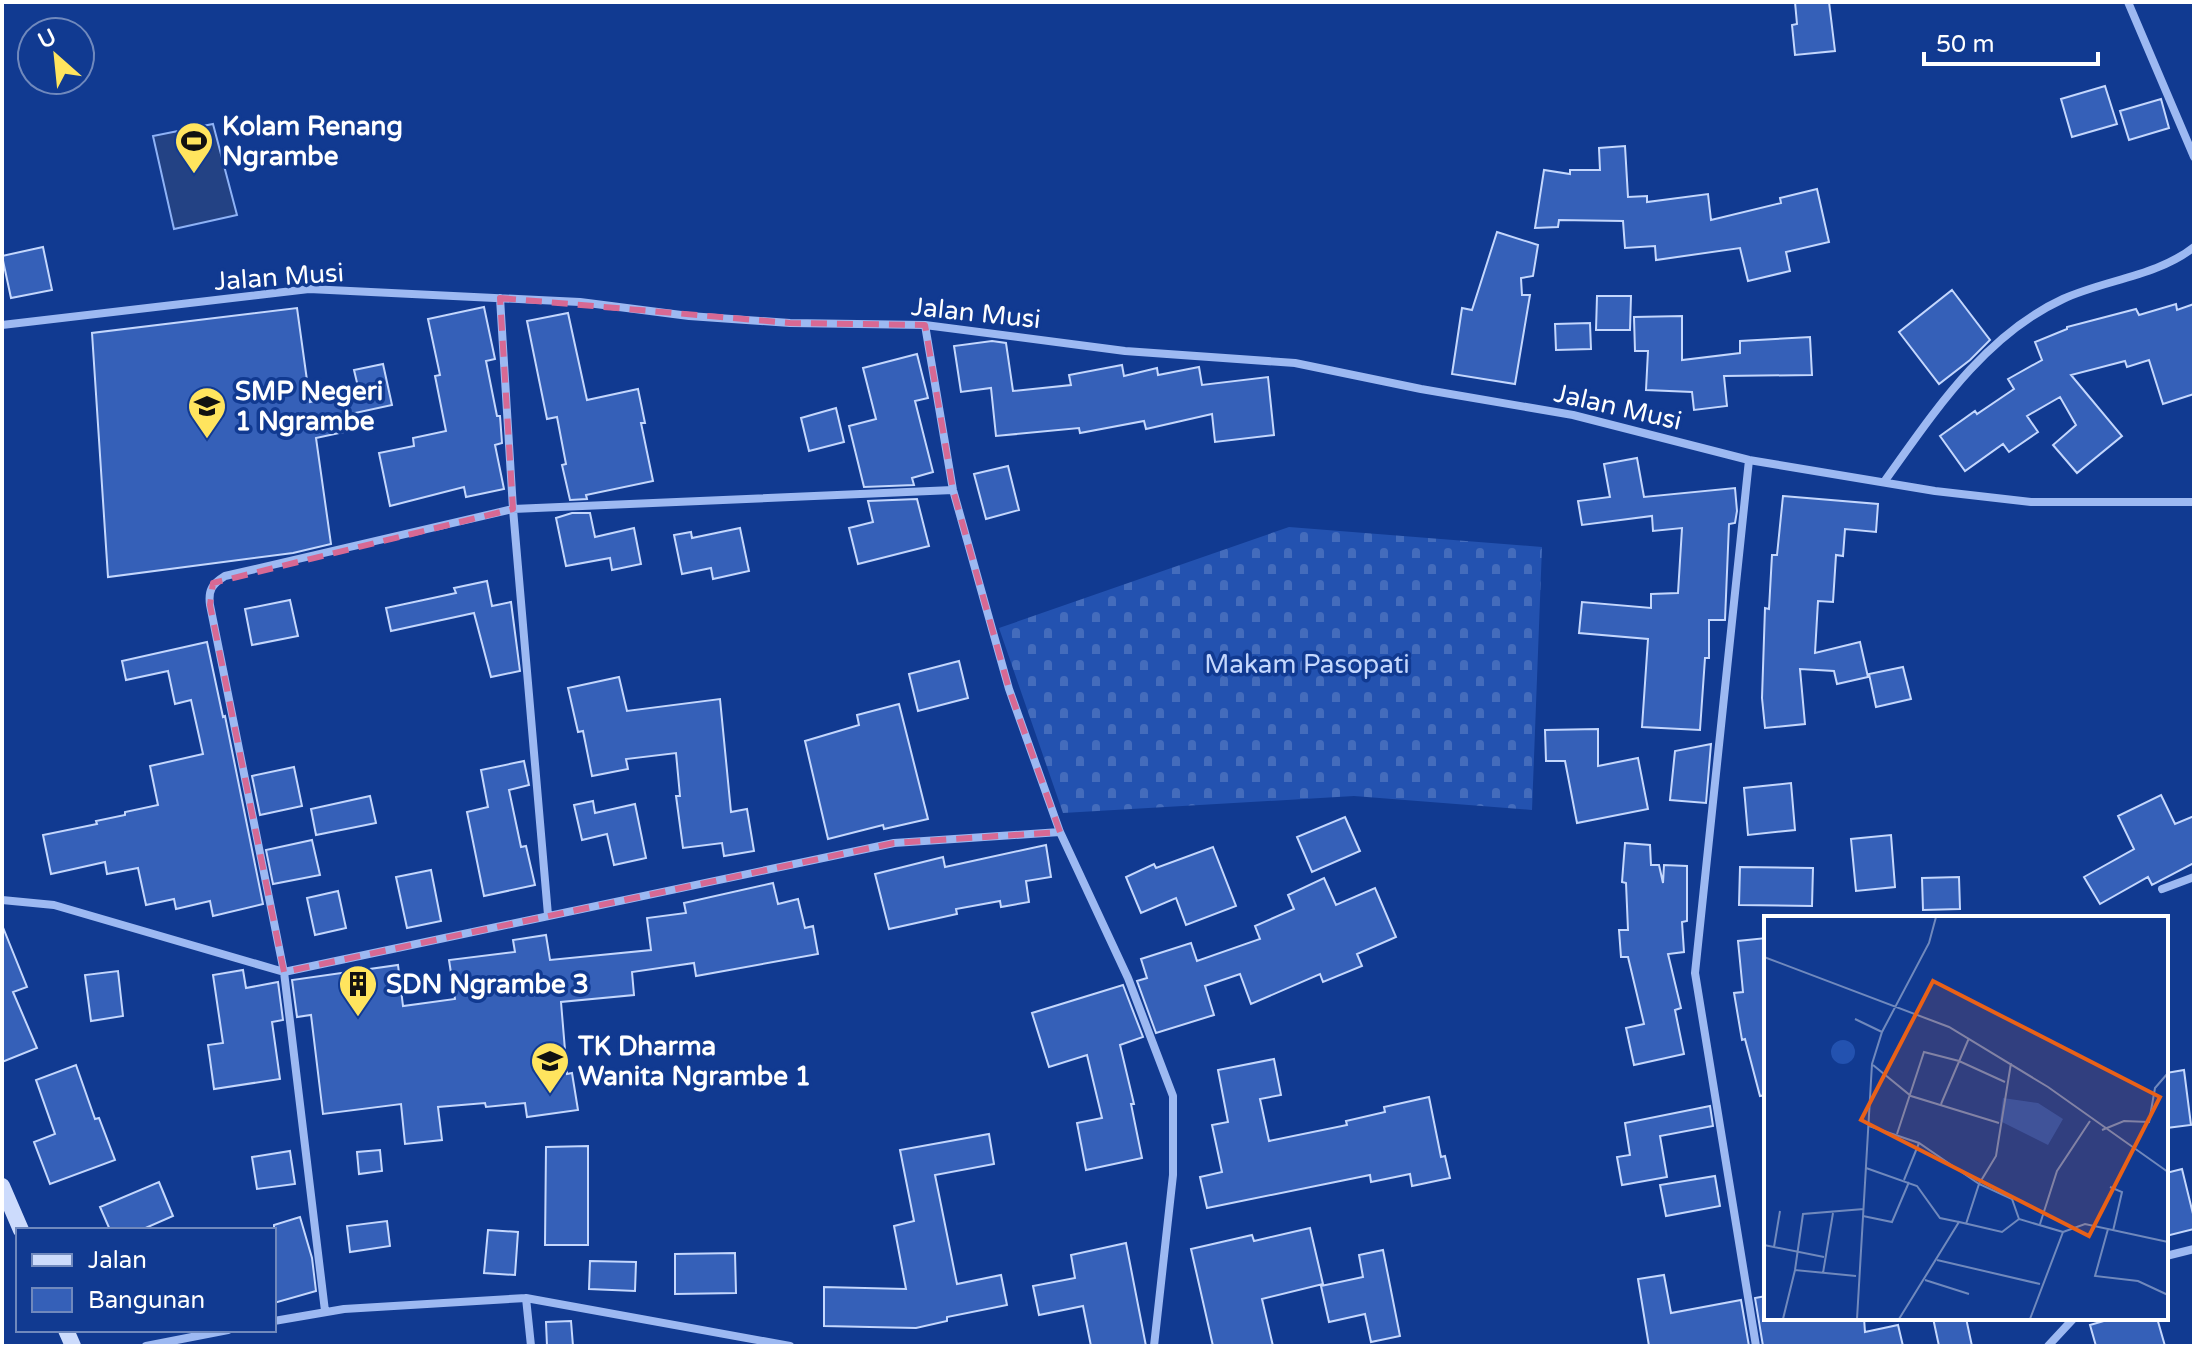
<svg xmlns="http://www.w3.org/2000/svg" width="2196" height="1348" font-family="'Varela Round',sans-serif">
<defs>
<pattern id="cemetery-stones" width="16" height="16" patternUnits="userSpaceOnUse" patternTransform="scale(2)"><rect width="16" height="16" fill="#2352b0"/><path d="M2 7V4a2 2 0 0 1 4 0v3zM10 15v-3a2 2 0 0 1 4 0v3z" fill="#446cbc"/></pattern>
</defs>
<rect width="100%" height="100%" fill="#113a91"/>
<!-- cemetery -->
<path fill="url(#cemetery-stones)" d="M1289 527 1542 547 1532 810 1354 796 1063 813 999 628Z"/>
<!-- water -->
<path fill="#234284" stroke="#8eb2f6" stroke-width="2" d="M213 124 237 215 174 229 153 136Z"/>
<!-- building -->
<path fill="#3560b8" stroke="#c4d7fd" stroke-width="2" d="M1795 2H1829L1835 51 1795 55 1792 25 1797 24Z
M2105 86 2117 124 2072 137 2061 99Z
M2161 99 2169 128 2129 140 2120 111Z
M1625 146 1628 197 1647 196V202L1708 194 1711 220 1781 203 1780 198 1817 189 1829 242 1786 252 1790 271 1748 281 1740 248 1656 260 1655 246 1625 248 1623 221 1559 220 1558 227 1535 228 1544 170 1570 174V170H1600L1599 148Z
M1497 232 1538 245 1533 276 1521 278 1522 295H1530L1515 384 1452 374 1462 308 1472 310Z
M43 247 52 290 11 298 2 256Z
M1952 290 1990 340 1970 360 1939 384 1899 332Z
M1597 296H1631L1630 330H1596Z
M2176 304 2177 310 2194 304V394L2163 404 2149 360 2127 367 2125 361 2071 375 2122 436 2077 473 2053 445 2076 425 2060 397 2027 416 2038 432 2009 452 2003 444 1965 471 1940 436 1975 411 1977 414 2014 389 2008 379 2042 360 2035 342 2067 329V327L2136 309 2139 315Z
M484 307 495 359 486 361 497 416H500L502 443 495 445 504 489 466 497 464 487 390 506 379 453 414 446 413 438 446 431 435 376 440 375 428 319Z
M297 308 310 402 359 391 354 370 383 364 392 405 355 413 358 429 316 438 331 544 293 553 108 577 92 333Z
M568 313 587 400 638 389 645 423H641L653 481 586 495 587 499 570 500 562 465 566 464 557 417 547 419 527 321Z
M1682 316V360L1740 353V341L1810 337 1812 375 1724 376 1727 406 1694 410 1692 392 1646 390 1648 351H1635L1634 317Z
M1590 323 1591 349 1556 350 1555 324Z
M992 341 1006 343 1013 391 1071 385 1069 375 1122 365 1124 376 1157 368 1158 375 1199 367 1202 385 1268 377 1274 435 1215 442 1212 414 1146 429 1144 421 1080 433 1079 428 996 436 991 388 961 392 954 346Z
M917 354 928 398 915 401 933 472 912 478 914 485 864 487 849 426 876 419 863 368Z
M836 408 844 442 809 451 801 418Z
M1637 458 1644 497 1735 488 1737 511 1735 523 1729 524 1725 620H1709V658H1705L1700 730 1642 727 1648 639 1579 633 1582 602 1651 608V594L1678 593 1682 528 1653 531 1652 516 1582 525 1578 501 1610 497 1604 464Z
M1008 466 1019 510 986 519 974 474Z
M1783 496 1878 504 1876 532 1845 529 1843 556 1836 555 1833 602 1818 601 1815 653 1860 642 1868 677 1837 684 1834 671 1800 669 1805 724 1765 728 1762 698 1765 608 1769 609 1772 555H1777Z
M917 499 929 546 858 564 849 528 873 522 868 501Z
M572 513H590L595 537 634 528 641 564 612 570 610 558 566 566 556 518Z
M740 528 749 571 713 579 711 568 682 574 674 535 691 532 692 538Z
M487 581 492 606 511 602 520 671 491 677 474 613 391 631 386 608 456 593 454 588Z
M290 600 298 636 252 645 245 609Z
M207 642 223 717 225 716 263 904 213 916 210 901 176 909 174 899 146 905 138 868 107 874 105 862 51 874 43 835 97 824 96 821 125 815V812L158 805 150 766 203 754 191 700 175 704 168 671 126 680 122 661Z
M959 661 968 698 918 711 909 674Z
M1903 667 1911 699 1876 707 1869 674Z
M619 677 627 711 720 699 731 812 747 809 754 851 724 856 722 843 683 848 676 796H680L676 753 626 759 628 769 592 776 583 731 578 732 568 688Z
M899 704 928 819 884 829 883 825 828 839 805 741 859 725 857 715Z
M1598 729V766L1638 758 1648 809 1577 823 1565 761H1546L1545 730Z
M1711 744 1706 803 1670 800 1675 751Z
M524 761 529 785 509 790 521 847 526 846 535 885 484 896 467 812 488 807 481 770Z
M294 767 302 806 260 815 252 776Z
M1791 783 1795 830 1748 835 1744 788Z
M2161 795 2175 824 2194 816V863L2152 885 2148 877 2100 904 2084 877 2134 849 2118 816Z
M370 796 376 823 316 835 311 809Z
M593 801 595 813 635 804 646 858 614 865 607 834 582 840 574 805Z
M1345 817 1360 851 1312 872 1297 837Z
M1891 835 1895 887 1856 891 1851 839Z
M312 840 320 875 273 884 266 850Z
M1625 843 1650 845 1651 865H1659L1663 883 1664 865 1687 866V921L1682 922 1684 952 1668 954 1681 1008 1675 1010 1684 1054 1634 1065 1626 1028 1644 1024 1628 957H1621L1619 930H1628L1626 883 1622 882Z
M1046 845 1051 877 1026 881 1029 902 1001 907 1000 901 956 909 957 914 889 929 875 874 943 857 945 867Z
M1213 847 1236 906 1186 925 1176 898 1141 913 1126 877 1154 864 1156 868Z
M1740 867 1813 868 1812 906 1739 905Z
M431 870 441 921 407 928 396 877Z
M1959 877 1960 909 1923 910 1922 878Z
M1324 878 1336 905 1375 888 1396 937 1357 954 1362 966 1323 982 1320 974 1251 1004 1240 974 1205 986 1214 1015 1156 1033 1137 981 1147 978 1141 959 1191 943 1197 961 1260 939 1255 926 1294 909 1288 895Z
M773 883 778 904 798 899 805 928 813 926 818 954 696 976 694 963 632 972 634 995 561 1002 567 1074 572 1073 578 1110 527 1117 525 1103 486 1107 485 1103 438 1107 442 1140 405 1144 401 1104 323 1114 311 1015 297 1017 292 980 398 965 403 1006 455 999 449 960 515 952 513 940 546 935 550 960 651 950 647 918 686 913 684 903Z
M338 891 346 928 315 935 307 898Z
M2 925 27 987 13 992 37 1048 2 1062Z
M1766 938V1095L1760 1096 1745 1039 1742 1040 1734 993 1743 992 1738 941Z
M243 970 246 988 278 982 283 1020 272 1022 280 1079 214 1089 208 1045 223 1043 213 975Z
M118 971 123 1016 91 1021 85 975Z
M1123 985 1143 1037 1120 1045 1134 1104H1131L1142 1158 1086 1170 1077 1123 1102 1118 1087 1055 1049 1067 1032 1013Z
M1274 1059 1281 1095 1260 1099 1269 1141 1347 1125 1346 1121 1385 1112 1384 1107 1429 1097 1441 1157 1445 1156 1450 1178 1412 1186 1410 1174 1371 1182 1370 1175 1207 1208 1200 1177 1222 1172 1212 1125 1228 1122 1218 1070Z
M76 1065 95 1119 99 1118 115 1160 50 1184 34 1142 55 1134 36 1080Z
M2184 1070 2191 1125 2166 1128V1073Z
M1710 1106 1713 1126 1660 1136 1667 1177 1622 1185 1617 1157 1630 1155 1625 1123Z
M989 1134 994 1164 935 1175 957 1284 1001 1275 1007 1305 947 1317V1321L916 1328 824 1326V1287L906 1289 894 1226 914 1221 900 1150Z
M588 1146V1245H545L546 1147Z
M380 1150 382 1171 359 1174 357 1152Z
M290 1151 295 1184 257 1189 252 1157Z
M2182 1169 2194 1218V1229L2166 1236V1173Z
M1715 1176 1720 1206 1666 1216 1660 1185Z
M159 1182 173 1216 141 1230H110L100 1207Z
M300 1217 312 1258 316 1291 274 1303V1225Z
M387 1221 390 1246 350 1252 347 1226Z
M1310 1228 1323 1284 1262 1299 1273 1346H1213L1191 1249 1252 1235 1254 1241Z
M488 1230 518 1232 515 1275 484 1273Z
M1126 1243 1146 1346H1091L1083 1306 1039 1315 1033 1286 1075 1278 1071 1255Z
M1383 1250 1400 1336 1371 1342 1365 1314 1329 1322 1321 1286 1363 1277 1359 1255Z
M735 1253 736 1293 675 1294V1254Z
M590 1261 636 1262 635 1291 589 1289Z
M1664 1275 1671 1313 1741 1300 1749 1346H1649L1638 1279Z
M1766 1296V1318H1864L1865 1332 1898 1325 1903 1346H1763L1755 1298Z
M1933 1318H1966L1972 1346H1939Z
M2114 1318H2157L2165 1346H2096L2090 1325Z
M571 1321 573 1346H547L546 1322Z"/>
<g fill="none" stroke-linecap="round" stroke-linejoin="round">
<!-- minor -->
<path stroke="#9db9f2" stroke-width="8" d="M2128 2 2194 157
M500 298 513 509 548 915
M2 325 309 289 580 302 689 316 790 323 925 325 1125 351 1295 363 1421 389 1573 415 1749 460 1935 491 2031 502H2194
M925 325 953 490 1009 689 1060 832 1128 978 1173 1096V1175L1154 1346
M1749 460 1695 973 1756 1346
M1884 482C1933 414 1983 336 2063 299 2104 280 2158 276 2194 247
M2162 889 2194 877
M2 900 54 905 284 972 894 843 1060 832
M2166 1256 2194 1249
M526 1298 531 1346
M325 1311 284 972 210 605C208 590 212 584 225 576L513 509 953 490
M274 1321 344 1309 526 1298 790 1346
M146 1346 228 1330
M2048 1346 2074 1318"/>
<!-- secondary -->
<path stroke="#ccdbfc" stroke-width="16" d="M2 1186 21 1230
M66 1330 73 1346"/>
</g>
<!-- marked area -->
<path fill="none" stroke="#d76994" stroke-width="6" stroke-dasharray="16 10" stroke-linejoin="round" d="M500 298 790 323 925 325 953 490 1009 689 1060 832 894 843 284 972 210 605 213 583 513 509Z"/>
<!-- icons -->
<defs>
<g id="stadium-pin" transform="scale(2)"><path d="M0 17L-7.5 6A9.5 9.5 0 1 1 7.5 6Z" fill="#ffe45e" stroke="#113a91"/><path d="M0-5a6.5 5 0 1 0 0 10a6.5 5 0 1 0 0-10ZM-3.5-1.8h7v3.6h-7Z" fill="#111"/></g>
<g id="school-pin" transform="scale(2)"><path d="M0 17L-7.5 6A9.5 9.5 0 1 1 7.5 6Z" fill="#ffe45e" stroke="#113a91"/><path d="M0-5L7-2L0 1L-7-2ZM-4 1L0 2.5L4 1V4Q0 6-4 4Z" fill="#111"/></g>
<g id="building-pin" transform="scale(2)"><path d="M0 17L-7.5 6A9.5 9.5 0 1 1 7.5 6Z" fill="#ffe45e" stroke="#113a91"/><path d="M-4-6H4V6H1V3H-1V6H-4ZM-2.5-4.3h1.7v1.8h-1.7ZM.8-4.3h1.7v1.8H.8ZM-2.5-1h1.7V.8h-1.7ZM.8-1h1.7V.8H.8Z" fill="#111"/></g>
</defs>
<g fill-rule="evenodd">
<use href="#stadium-pin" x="194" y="141"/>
<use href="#school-pin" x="207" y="406"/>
<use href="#building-pin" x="358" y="984"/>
<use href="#school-pin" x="550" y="1061"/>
</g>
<g text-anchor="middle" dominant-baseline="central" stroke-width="7" stroke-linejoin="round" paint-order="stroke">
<!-- poi labels -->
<g font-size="26" font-weight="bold" fill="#fff" stroke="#113a91" text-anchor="start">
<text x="222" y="126">Kolam Renang<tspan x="222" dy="30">Ngrambe</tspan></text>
<text x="235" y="391">SMP Negeri<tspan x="235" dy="30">1 Ngrambe</tspan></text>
<text x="386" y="984">SDN Ngrambe 3</text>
<text x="578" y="1046">TK Dharma<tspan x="578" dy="30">Wanita Ngrambe 1</tspan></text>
</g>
<!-- street labels -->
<g font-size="26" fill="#fff" stroke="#113a91">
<text transform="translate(279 277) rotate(-4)">Jalan Musi</text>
<text transform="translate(976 313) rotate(6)">Jalan Musi</text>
<text transform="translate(1618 407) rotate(13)">Jalan Musi</text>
</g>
<!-- park labels -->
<g font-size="26" fill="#c4d7fd" stroke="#113a91">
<text x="1307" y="664">Makam Pasopati</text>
</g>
</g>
<!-- overview -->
<g transform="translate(1764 916)">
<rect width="404" height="404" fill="#113a91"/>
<path d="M67 136a12 12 0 1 1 24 0a12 12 0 1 1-24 0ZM239 182 274 187 299 203 284 229 236 205Z" fill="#2352b0"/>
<path fill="none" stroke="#7089bd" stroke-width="2" d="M0 41 185 111 284 171 404 256M91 103 118 116M109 149 147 180 235 207M177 188 205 122M105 210 155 227 215 268 248 283 255 303 299 316 266 403M338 214 360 205 385 206 391 172 404 157M133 218 160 136 195 145 241 166M102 252 153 270 176 302 195 306M140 264 155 227M346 271 358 276 349 315M99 300 128 306 145 266M202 308 215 268 232 240 247 147M276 308 293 255 326 205M344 313 331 360 374 365 404 379M299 316 321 308 404 326M0 329 60 341M10 331 16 295M173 344 276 368M31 354 39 298 100 293M59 357 69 297M161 364 205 378M19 403 31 354 92 360M93 403 108 148 118 116 165 27 172 1M135 403 195 306 238 316 255 303"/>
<path fill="#e96118" fill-opacity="0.15" stroke="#e96118" stroke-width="4" d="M169 65 396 181 325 320 97 204Z"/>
<rect width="404" height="404" fill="none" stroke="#fff" stroke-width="4"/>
</g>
<!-- border -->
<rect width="2196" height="1348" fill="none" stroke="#ffffff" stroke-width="8"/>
<!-- legend -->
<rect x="16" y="1228" width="260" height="104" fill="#113a91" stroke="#7089bd" stroke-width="2"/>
<rect x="32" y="1254" width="40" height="12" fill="#ccdbfc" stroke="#7089bd" stroke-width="2"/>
<text x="88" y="1268" font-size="24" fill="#ffffff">Jalan</text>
<rect x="32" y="1288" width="40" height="24" fill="#3560b8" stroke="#7089bd" stroke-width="2"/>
<text x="88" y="1308" font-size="24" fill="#ffffff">Bangunan</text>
<!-- north arrow -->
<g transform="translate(56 56) rotate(333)"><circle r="38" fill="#113a91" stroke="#7089bd" stroke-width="2"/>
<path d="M0-6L14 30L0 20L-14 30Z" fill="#ffe45e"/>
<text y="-12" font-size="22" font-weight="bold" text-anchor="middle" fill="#ffffff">U</text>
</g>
<!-- scale -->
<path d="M1924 52v12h174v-12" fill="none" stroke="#ffffff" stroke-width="4"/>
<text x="1936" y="52" font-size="24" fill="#ffffff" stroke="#113a91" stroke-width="6" paint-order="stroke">50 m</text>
</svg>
